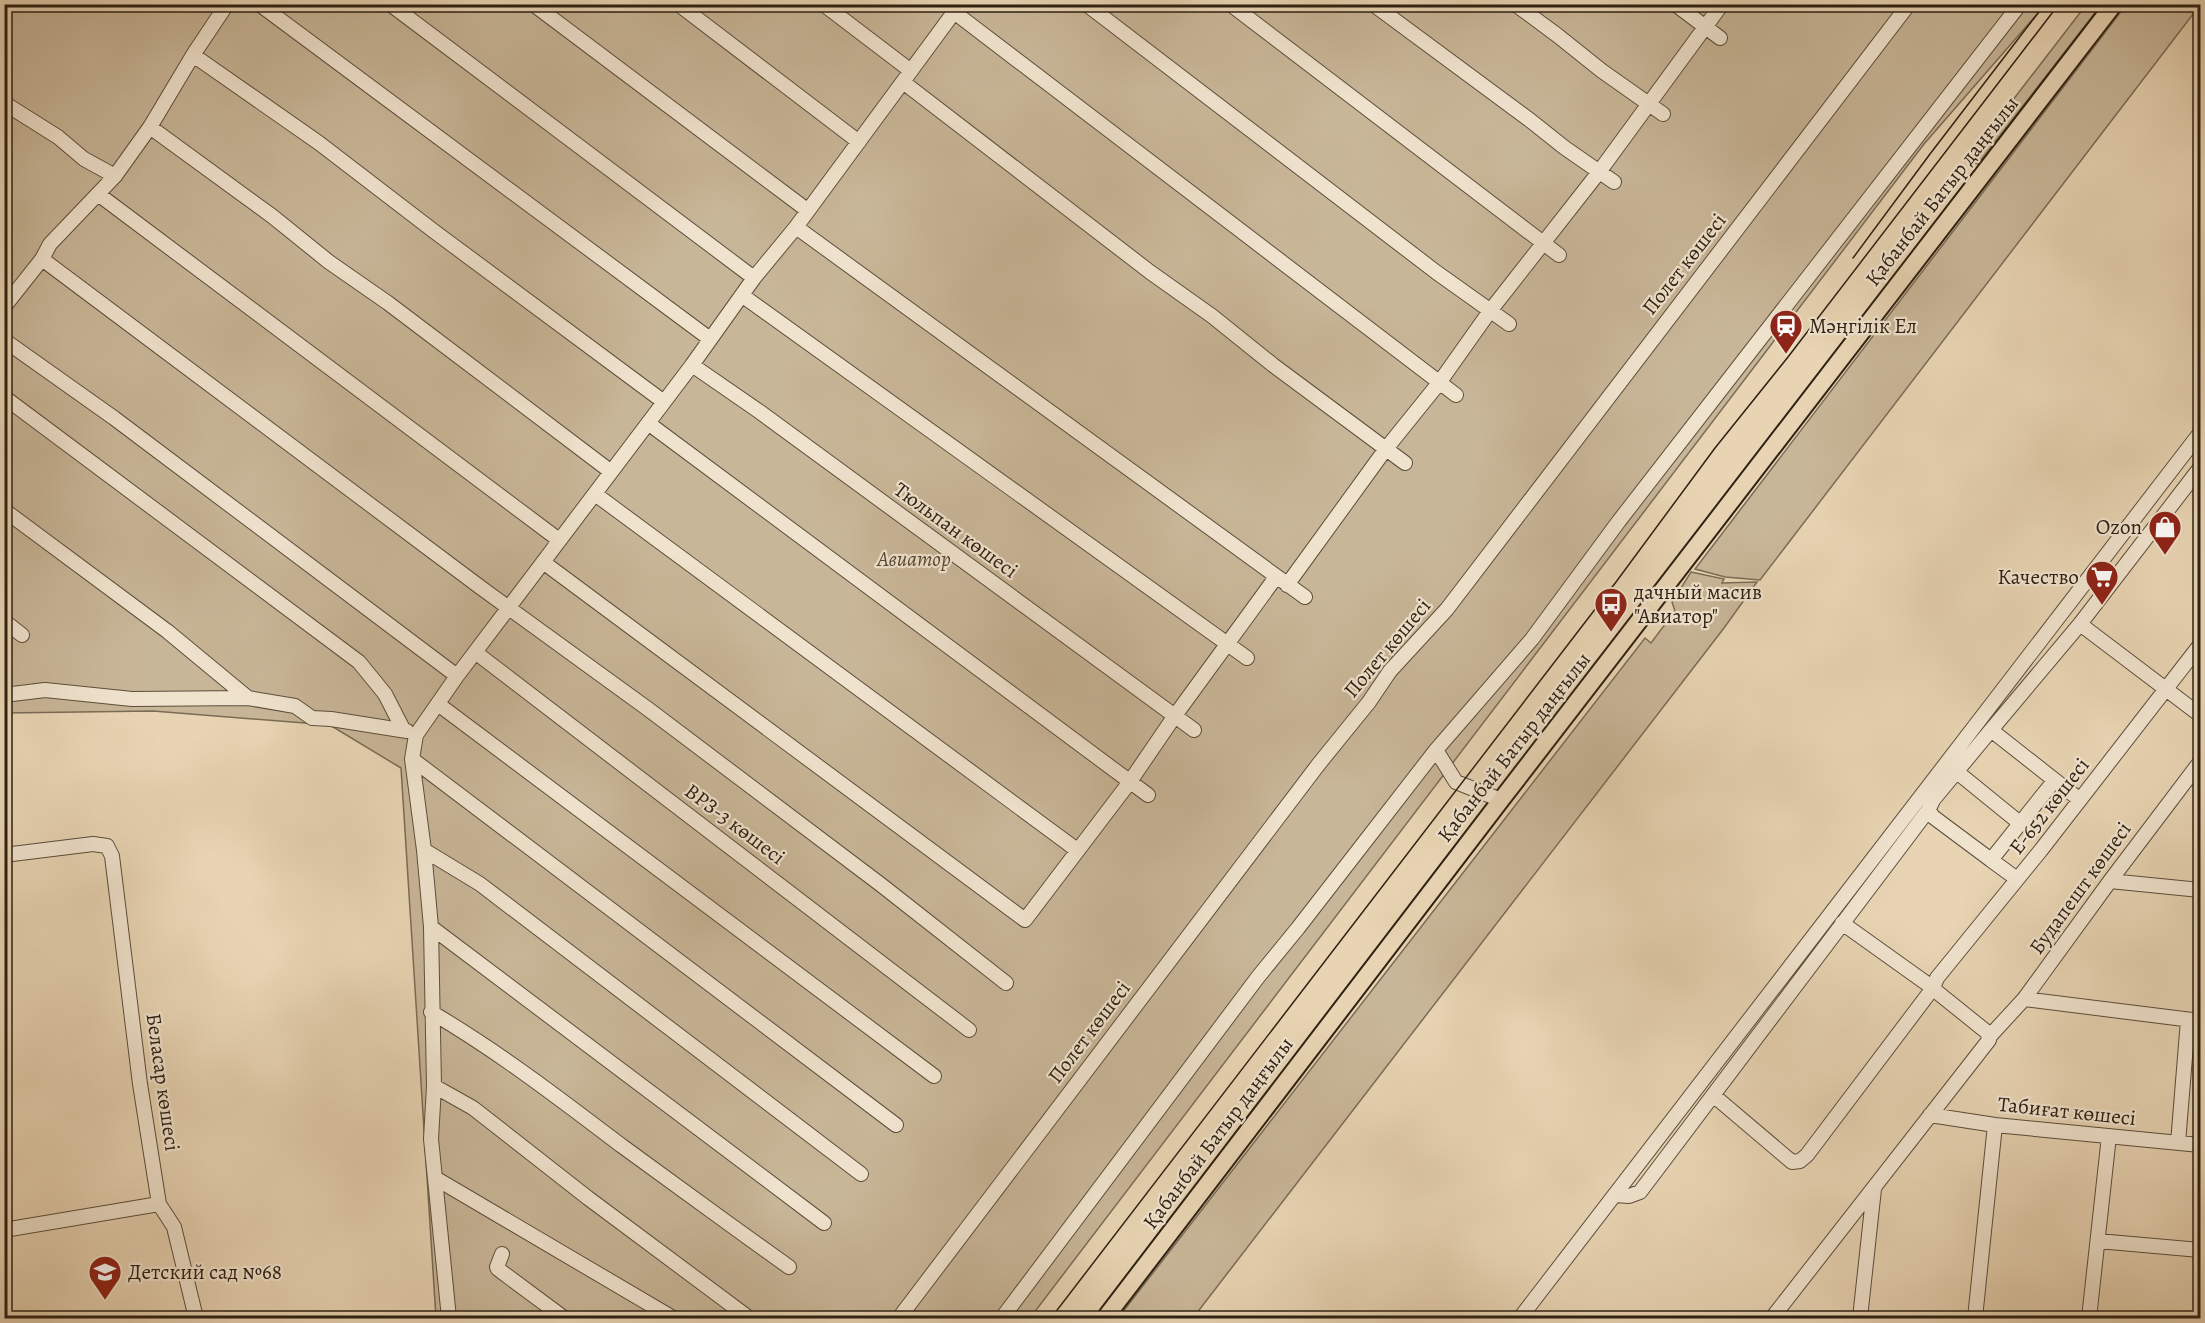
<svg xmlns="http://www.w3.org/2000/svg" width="2205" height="1323" font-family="Alegreya,serif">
<rect width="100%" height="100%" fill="#e8d4b3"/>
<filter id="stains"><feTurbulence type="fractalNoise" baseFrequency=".00333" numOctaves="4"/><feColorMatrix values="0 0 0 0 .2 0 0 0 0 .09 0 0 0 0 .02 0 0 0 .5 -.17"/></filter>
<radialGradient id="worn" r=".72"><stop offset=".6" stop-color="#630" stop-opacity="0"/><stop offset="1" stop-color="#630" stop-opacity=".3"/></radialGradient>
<!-- green -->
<path fill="#c8b698" stroke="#7a6c56" stroke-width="1.5" d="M9 4 2045 5 1924 144 1030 1318H436L401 768 330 725 153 711 5 713 4 12Z
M2086 5H2101L1978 164 1966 161Z
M2126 5H2200L1760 580 1725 577 1695 569Z
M1691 572 1724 579 1722 583 1757 582 1724 628 1193 1318H1118L1645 638 1651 643 1675 611 1672 602Z"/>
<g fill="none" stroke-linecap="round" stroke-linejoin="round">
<!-- minor casing -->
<g stroke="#5c4e3b" stroke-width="16">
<path id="minor" d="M259 4 710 339
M390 4 754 278
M533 4 807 210
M678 4 859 142
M823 4 911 71
M1086 4 1436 272 1509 324
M1230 4 1559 255
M1373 4 1531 121 1565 148 1614 182
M1515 4 1557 35 1602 71 1663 114
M1675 4 1720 38
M954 12 1456 395
M193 55 319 143 435 232 664 402
M903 82 1150 272 1212 316 1273 365 1405 463
M4 103 58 137 84 159 115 176
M150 127 272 216 329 262 388 303 610 471
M98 194 559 540
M796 227 1305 597
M42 259 480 587 648 709 880 884 1006 983
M743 296 1247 658
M4 307 42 259 50 244 115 176 150 127 193 55 227 4
M4 340 114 418 457 676
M692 365 760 412 1194 730
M4 397 359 662 385 694 403 729
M648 423 1148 795
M595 494 1077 850
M4 510 167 631 248 698
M543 562 1025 920 1129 783 1174 717 1276 577
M1287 585 1385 450 1439 383 1490 311 1599 172 1722 4
M4 621 22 635
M2080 624 2200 715
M475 652 969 1030
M4 695 45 690 132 699 248 698 295 706 312 718 331 719 407 731
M438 704 934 1076
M1991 730 2080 624 2200 468
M1436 750 1456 782 1501 800
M412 759 896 1125
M1957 772 2021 824
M2054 781 1991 860 1932 816 1929 809 1933 800 1991 730 2080 800
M424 850 480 884 861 1174
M4 855 93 844 107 846 112 856 140 1084 159 1204 174 1227 196 1318
M1991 860 2017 879
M2110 881 2200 890
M431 927 824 1223
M2024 999 2200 1021
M431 1012C499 1052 560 1099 622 1146 678 1187 733 1227 789 1267
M1990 1036 2024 999 2110 881 2200 762
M434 1086 473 1108 588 1198 749 1318
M1713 1095 1792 1162 1800 1161 1807 1155 1933 988 1842 923
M1930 1115 1995 1125 2200 1145
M2178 1143 2188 1020
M435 1178 673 1318
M1615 1195 1629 1196 1640 1192 1929 809
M4 1230 159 1204
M2098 1241 2200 1250
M502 1254 497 1267 498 1269 564 1318
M449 1318 431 1139 434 1086 431 927 424 850 412 759 416 735 457 676 692 365 754 278 796 227 960 4
M899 1318 1318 765 1369 702 1390 671 1447 609 1909 4
M1002 1318 1258 977 1298 928 1436 750 1532 639 1619 521 2020 4
M1520 1318 2200 433
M1772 1318 1989 1040 1988 1033 1937 992 1933 988 1937 978 2041 850 2200 645
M1860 1318 1874 1189
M1975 1318 1995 1125
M2089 1318 2109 1136"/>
</g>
<!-- major casing -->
<g stroke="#2d2113" stroke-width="20">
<path id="major" d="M1105 1318 1501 800 2114 4"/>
</g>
<!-- minor -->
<use href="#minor" stroke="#f0e3ce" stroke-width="14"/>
<!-- major -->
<use href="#major" stroke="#e8d4b3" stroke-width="16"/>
<!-- tram -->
<path stroke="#2d2113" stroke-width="1.5" d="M1853 258 1930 154 2045 4
M1051 1318 1616 582 1715 448 1788 357 2059 4"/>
</g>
<!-- icons -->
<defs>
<g id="station-pin" transform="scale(1.725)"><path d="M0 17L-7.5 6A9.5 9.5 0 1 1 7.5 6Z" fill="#8f2418" stroke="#f0e3ce"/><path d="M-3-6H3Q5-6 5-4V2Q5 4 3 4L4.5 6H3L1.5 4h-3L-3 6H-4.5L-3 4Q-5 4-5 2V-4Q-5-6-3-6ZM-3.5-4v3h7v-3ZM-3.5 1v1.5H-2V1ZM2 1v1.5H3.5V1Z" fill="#fff"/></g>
<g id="shop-pin" transform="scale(1.725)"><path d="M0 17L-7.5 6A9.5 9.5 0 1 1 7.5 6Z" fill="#8f2418" stroke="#f0e3ce"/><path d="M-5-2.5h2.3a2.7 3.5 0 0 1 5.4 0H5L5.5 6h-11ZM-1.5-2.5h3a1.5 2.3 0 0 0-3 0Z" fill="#fff"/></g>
<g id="supermarket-pin" transform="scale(1.725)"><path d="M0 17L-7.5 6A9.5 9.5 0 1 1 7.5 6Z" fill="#8f2418" stroke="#f0e3ce"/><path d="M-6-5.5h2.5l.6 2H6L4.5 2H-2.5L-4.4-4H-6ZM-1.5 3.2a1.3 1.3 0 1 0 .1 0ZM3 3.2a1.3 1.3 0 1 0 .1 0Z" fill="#fff"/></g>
<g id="bus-pin" transform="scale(1.725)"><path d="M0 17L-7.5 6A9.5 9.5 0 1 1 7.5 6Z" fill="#8f2418" stroke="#f0e3ce"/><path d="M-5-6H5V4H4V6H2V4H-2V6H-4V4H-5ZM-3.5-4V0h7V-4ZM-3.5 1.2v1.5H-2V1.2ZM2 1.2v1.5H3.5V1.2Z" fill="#fff"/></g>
<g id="school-pin" transform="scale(1.725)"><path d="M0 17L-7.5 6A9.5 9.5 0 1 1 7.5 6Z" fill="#8f2418" stroke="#f0e3ce"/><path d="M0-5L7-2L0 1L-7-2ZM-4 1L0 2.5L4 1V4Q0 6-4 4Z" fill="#fff"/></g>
</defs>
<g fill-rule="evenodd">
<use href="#station-pin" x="1786" y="326"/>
<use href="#shop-pin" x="2165" y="527"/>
<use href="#supermarket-pin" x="2102" y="577"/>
<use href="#bus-pin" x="1611" y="604"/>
<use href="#school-pin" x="105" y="1272"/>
</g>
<g text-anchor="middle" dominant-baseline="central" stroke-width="4.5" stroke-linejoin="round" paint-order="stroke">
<!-- street labels -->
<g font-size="21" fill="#2d2113" stroke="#f0e3ce">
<text transform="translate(1942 191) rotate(-52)">Қабанбай Батыр даңғылы</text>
<text transform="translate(1684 264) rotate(-52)">Полет көшесі</text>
<text transform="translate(956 530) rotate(36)">Тюльпан көшесі</text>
<text transform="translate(1387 648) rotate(-50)">Полет көшесі</text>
<text transform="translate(1514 747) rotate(-52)">Қабанбай Батыр даңғылы</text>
<text transform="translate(2049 806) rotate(-52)">Е-652 көшесі</text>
<text transform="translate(735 824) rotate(37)">ВРЗ-3 көшесі</text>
<text transform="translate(2080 888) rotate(-54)">Будапешт көшесі</text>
<text transform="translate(1089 1032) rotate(-53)">Полет көшесі</text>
<text transform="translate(163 1082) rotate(82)">Беласар көшесі</text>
<text transform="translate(2067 1111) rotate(6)">Табиғат көшесі</text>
<text transform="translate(1218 1133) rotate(-53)">Қабанбай Батыр даңғылы</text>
</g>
<!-- poi labels -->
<g font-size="21" fill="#2d2113" stroke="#f0e3ce" text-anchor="start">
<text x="1809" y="326">Мәңгілік Ел</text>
<text x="2142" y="527" text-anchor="end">Ozon</text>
<text x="2079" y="577" text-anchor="end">Качество</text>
<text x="1634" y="592">дачный масив<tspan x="1634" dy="24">"Авиатор"</tspan></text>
<text x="128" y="1272">Детский сад №68</text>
</g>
<!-- park labels -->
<g font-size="21" font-style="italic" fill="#544634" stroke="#f0e3ce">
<text x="914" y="559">Авиатор</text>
</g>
</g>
<!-- margin -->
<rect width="2205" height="1323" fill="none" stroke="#e8d4b3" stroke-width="24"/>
<rect x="6" y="6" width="2193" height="1311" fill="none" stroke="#2d2113" stroke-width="3"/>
<rect x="12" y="12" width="2181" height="1299" fill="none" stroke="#2d2113" stroke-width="1.5"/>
<rect width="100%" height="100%" filter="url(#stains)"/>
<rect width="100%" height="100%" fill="url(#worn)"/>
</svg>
